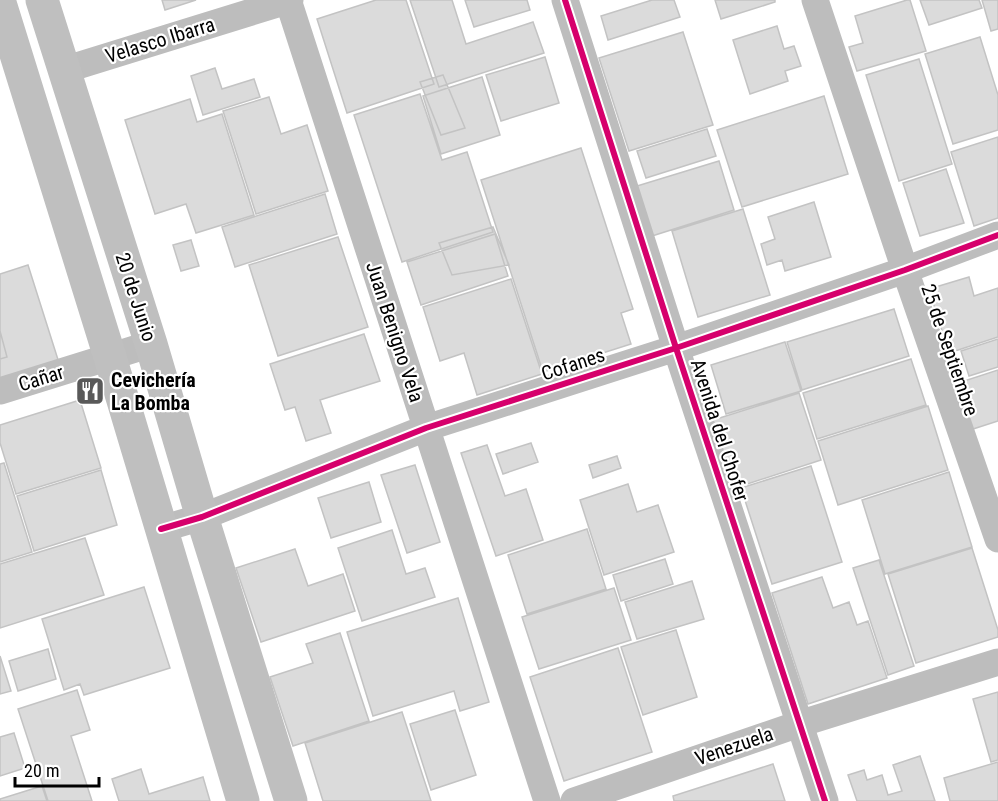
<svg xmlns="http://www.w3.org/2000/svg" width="998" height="801" font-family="'Roboto Condensed',sans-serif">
<rect width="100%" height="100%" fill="#fff"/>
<!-- building -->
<path fill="#dbdbdb" stroke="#c3c3c3" stroke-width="1.5" d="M162 0H196L165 10Z
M376 0H406L434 84 347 113 317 19Z
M410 0H452L466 44 533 22 544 53 439 87Z
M465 0H527L530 10 474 27Z
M652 0H674L680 17 608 40 601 16Z
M715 0H775V2L721 19Z
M907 0H910L926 51 857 71 849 47 863 43 855 16Z
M920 0H979L982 8 929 25Z
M982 0H998V29L991 31Z
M777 26 784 49 794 46 801 66 785 71 788 81 750 94 733 40Z
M683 32 713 125 629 151 599 58Z
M980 37 998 95V130L953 144 925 54Z
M545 57 559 103 501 121 486 75Z
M919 59 952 164 899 181 866 75Z
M215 68 222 89 254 79 260 97 203 115 191 76Z
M443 75 465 128 441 135 420 82Z
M482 77 500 135 441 154 423 96Z
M420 94 442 160 467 152 493 232 402 262 354 115Z
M824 96 848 174 742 207 717 130Z
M269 97 281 134 307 125 328 191 256 214 223 111Z
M190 99 197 122 222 114 254 215 196 233 186 204 155 214 125 120Z
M707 129 716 156 646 178 637 151Z
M998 137V218L974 226 951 152Z
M581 148 633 309 621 313 631 344 543 372 481 180Z
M719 161 734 210 652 236 637 186Z
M946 169 964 223 920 236 903 183Z
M325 194 337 234 235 267 222 227Z
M814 202 831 257 785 271 782 260 767 265 761 244 775 239 768 217Z
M743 209 770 295 698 317 672 231Z
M493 227 509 265 452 275 439 243Z
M495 234 508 276 421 305 407 262Z
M338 237 368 327 278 356 249 265Z
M191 240 199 266 181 271 173 245Z
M28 265 60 366 0 382V274Z
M969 277 974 296 998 288V337L949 353 929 289Z
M511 279 542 374 477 395 464 353 440 361 423 307Z
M894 309 909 356 802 390 787 342Z
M0 331 7 357 0 359Z
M364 334 380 381 320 400 331 433 306 441 295 407 285 410 270 364Z
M998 339V367L969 376 961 351Z
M785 342 801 391 726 414 711 365Z
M911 359 926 405 817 439 803 393Z
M998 370V421L970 430 955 384Z
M799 393 821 460 732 489 710 421Z
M80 400 101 468 16 494 0 443V425Z
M928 406 948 470 838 505 818 441Z
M531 443 538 462 503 474 496 454Z
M487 445 505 496 526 489 543 540 496 556 461 453Z
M617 456 621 468 593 478 589 465Z
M4 463 32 552 0 562V464Z
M415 465 440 542 407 553 381 475Z
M811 466 842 562 772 584 741 488Z
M101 470 117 525 34 551 17 496Z
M949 472 972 547 885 574 862 500Z
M369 482 381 522 331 538 318 498Z
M628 484 637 512 658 505 674 552 604 575 580 500Z
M587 529 606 589 527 614 508 555Z
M392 530 406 574 425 568 435 597 362 621 338 548Z
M85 538 104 595 0 628V564Z
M972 548 998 630V637L916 663 888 574Z
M295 549 308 586 343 574 355 611 261 642 236 568Z
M665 559 673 584 621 601 613 575Z
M879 560 914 666 888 675 853 568Z
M822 577 833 608 849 602 857 625 868 621 887 678 808 704 772 593Z
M692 581 704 619 637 639 625 602Z
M144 587 170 668 84 695 80 684 64 690 42 619Z
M614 588 631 640 539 669 522 617Z
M458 598 489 702 460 711 454 691 373 716 347 632Z
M676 630 697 697 643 715 621 647Z
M340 633 369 721 293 746 270 677 313 663 306 644Z
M618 648 652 752 564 781 530 677Z
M48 649 56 679 18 691 9 661Z
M0 656 11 691 0 694Z
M77 690 90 730 71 736 92 801H48L18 709Z
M998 692V760L991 762 973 699Z
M455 710 476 775 431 790 410 724Z
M402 712 431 801H323L305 743Z
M14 733 25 768 0 776V737Z
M920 756 935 801H857L848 775 864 770 867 780 882 775 888 795 902 791 893 765Z
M998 762V801H950L944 778Z
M773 764 785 801H674L673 796Z
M141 769 149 794 203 777 210 801H119L112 779Z
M42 786 47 801H0V799Z"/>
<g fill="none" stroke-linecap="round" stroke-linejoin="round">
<!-- street -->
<path stroke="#bdbdbd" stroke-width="27" d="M288 0 547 801
M565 0 676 348 825 801
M815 0 905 270 998 539
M64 70 290 0
M0 391 151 344
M161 529 202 517 426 428 676 348 905 270 998 235
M574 801 799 724 998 662"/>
<!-- secondary -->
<path stroke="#bfbfbf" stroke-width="33" d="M42 0 151 344 202 517 291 801
M0 3 110 357 243 801"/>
<!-- cycleway casing -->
<g stroke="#fff" stroke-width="10">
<path id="cycleway" d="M565 0 676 348 825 801
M161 529 202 517 426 428 676 348 905 270 998 235"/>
</g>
<!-- cycleway -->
<use href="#cycleway" stroke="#d6006c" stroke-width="6"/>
</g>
<!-- icons -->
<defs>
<g id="restaurant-square" transform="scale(1.5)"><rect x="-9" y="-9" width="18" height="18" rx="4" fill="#595959" stroke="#fff"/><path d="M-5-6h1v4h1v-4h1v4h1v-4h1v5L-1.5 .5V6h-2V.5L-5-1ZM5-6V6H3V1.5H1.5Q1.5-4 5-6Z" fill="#fff"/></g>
</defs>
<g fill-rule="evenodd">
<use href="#restaurant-square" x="90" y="391"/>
</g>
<g text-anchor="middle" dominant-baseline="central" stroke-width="4.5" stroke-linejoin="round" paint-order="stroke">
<!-- street labels -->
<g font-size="20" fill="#000" stroke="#fff">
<text transform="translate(160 40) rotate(-17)">Velasco Ibarra</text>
<text transform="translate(136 297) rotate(72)">20 de Junio</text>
<text transform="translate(395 332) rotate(72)">Juan Benigno Vela</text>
<text transform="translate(950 350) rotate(71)">25 de Septiembre</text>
<text transform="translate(573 364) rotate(-18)">Cofanes</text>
<text transform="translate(41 378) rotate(-17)">Cañar</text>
<text transform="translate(720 430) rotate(72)">Avenida del Chofer</text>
<text transform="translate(734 746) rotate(-19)">Venezuela</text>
</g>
<!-- poi labels -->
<g font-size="20" font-weight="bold" fill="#000" stroke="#fff" text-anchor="start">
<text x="111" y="380">Cevichería<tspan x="111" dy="23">La Bomba</tspan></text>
</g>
</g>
<!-- scale -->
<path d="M15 777v9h84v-9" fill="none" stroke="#000000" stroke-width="3"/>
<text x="24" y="777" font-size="18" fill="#000000" stroke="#ffffff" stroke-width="4.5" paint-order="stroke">20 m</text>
</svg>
